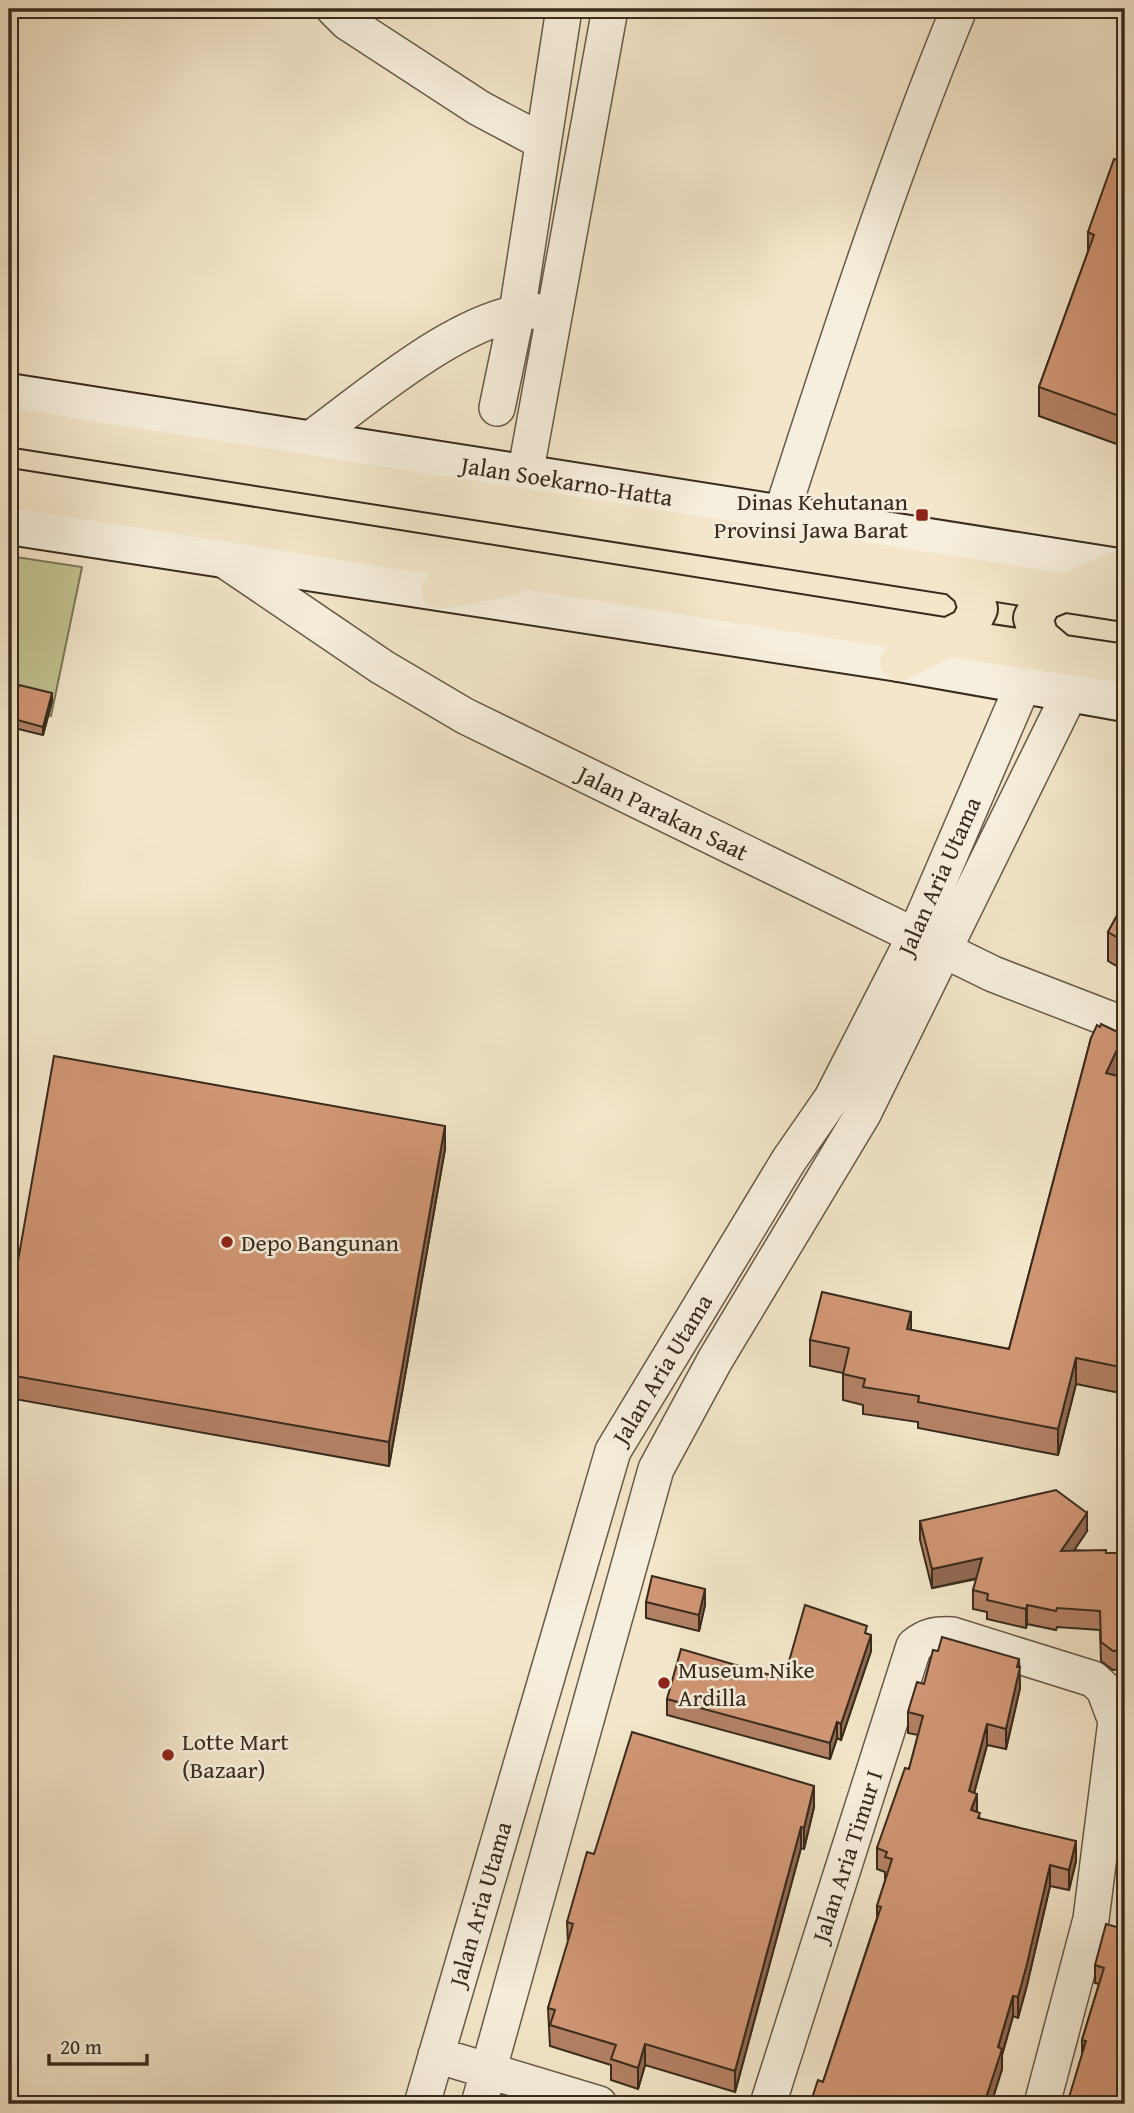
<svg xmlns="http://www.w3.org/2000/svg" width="1134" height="2113" font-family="'Gentium Book Plus',serif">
<rect width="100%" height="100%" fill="#f3e6ca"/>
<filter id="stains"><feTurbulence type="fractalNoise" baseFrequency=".00286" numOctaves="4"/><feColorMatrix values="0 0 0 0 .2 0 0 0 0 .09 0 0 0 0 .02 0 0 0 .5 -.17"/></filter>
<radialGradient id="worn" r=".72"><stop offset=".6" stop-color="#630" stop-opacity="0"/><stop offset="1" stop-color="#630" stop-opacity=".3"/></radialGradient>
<!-- green -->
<path fill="#c2c392" stroke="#7d7758" stroke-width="2" d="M9 556 82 567 51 716 9 705Z"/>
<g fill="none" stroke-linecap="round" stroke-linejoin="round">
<!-- minor casing -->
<g stroke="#675a48" stroke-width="38">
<path id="minor" d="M334 9 347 22 479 108 541 141
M497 408 517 312 564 9
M309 440C367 398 462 314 534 311
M525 475 610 9
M781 515C836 345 891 174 959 9
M223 559 382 667 465 716 993 974 1125 1025
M436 2055 599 2104
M422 2104 613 1451 789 1160 832 1098 915 936 1023 685
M479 2104 656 1469 715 1360 863 1114 1070 693
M768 2104 914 1646C926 1636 936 1634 952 1635L1093 1679 1104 1689 1116 1721 1091 1919 1042 2104"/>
</g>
<!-- secondary casing -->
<g stroke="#382b1d" stroke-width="42">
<path id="secondary" d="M9 393 1125 569
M9 525 899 662 1125 702"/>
</g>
<!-- trunk casing -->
<g stroke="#382b1d" stroke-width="42">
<path id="trunk" d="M9 427 1125 602
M9 488 950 638 1125 664
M440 590 509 577
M1059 654 1039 637 1033 618 1043 601 1121 569
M899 662 969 627 978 609 972 590 956 576"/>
</g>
<!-- minor -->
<use href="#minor" stroke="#f7efdd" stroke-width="35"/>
<!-- secondary -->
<use href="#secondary" stroke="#f7efdd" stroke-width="38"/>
<!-- trunk -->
<use href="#trunk" stroke="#f3e6ca" stroke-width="38"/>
</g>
<!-- wall -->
<path fill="#b48165" stroke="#382b1d" stroke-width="2" d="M1125 163V447L1039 416V387L1088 252V232Z
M52 701 43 735 10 727V718Z
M1125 901V971L1108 961V932Z
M1091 1038 1124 1062 1117 1076 1125 1078V1394L1076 1384 1058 1455 918 1428V1422L863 1414V1405L843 1400V1373L810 1366V1340L911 1330 1009 1349Z
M445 1149 389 1466 9 1398V1312Z
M920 1521 1087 1531 1074 1550 1106 1553H1125V1669L1113 1670 1101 1661 1100 1630 1057 1627 1056 1630 1027 1624 1026 1628 987 1619V1612L973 1609V1590L977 1579 932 1588 920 1540Z
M646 1602 705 1605 699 1631 646 1618Z
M867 1634 871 1651 841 1740 837 1738 830 1759 667 1715V1699L784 1679Z
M1019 1667 1020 1688 1006 1749 987 1745 974 1793 977 1812 980 1819 1076 1861 1069 1890 1050 1886 1027 1985 1018 2018 1013 2016 1002 2055V2069L991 2104H810L823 2082 877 1918V1906L886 1878H885V1872L877 1869V1848L909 1769 918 1735 908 1733V1712L924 1684Z
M814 1807 804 1849 801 1848 735 2092 645 2065 638 2089 611 2080V2065L550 2046 548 2008 568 1943 567 1922 594 1854Z
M1120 1928 1082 2053V2040L1099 1984 1095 1983V1965Z"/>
<!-- shaded-wall -->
<path fill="#926952" stroke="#382b1d" stroke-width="2" d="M52 693V701L43 735V727Z
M1124 1035V1062L1106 1099V1073Z
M445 1126V1149L389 1466V1442Z
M911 1312V1338L907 1329Z
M1076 1358V1384L1058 1455V1429Z
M1087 1513V1531L1061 1570V1551Z
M982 1558V1577L932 1588V1569Z
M705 1589V1605L699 1631V1615Z
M1027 1605V1624L1026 1628V1609Z
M871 1635V1651L841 1740V1724Z
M1019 1659 1020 1688 1006 1749V1729Z
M837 1722V1738L830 1759V1743Z
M987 1724V1745L969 1812V1791Z
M814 1786V1807L804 1849V1828Z
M977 1794V1815L971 1810Z
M801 1827V1848L735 2092V2071Z
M1076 1841V1861L1069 1890V1870Z
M1050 1865V1886L1027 1985 1018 2018V1997Z
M1013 1996V2016L1002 2055V2069L991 2104H984L998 2047Z
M645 2044V2065L638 2089V2068Z"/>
<!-- building -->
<path fill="#d19675" stroke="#382b1d" stroke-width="2" d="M1114 159 1125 163V418L1039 387 1094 235 1088 232Z
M19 685 52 693 43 727 10 718Z
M1125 901V942L1108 932Z
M1101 1024 1124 1035 1106 1073 1125 1078V1368L1076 1358 1058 1429 918 1402 919 1396 863 1387 865 1379 843 1374 849 1348 810 1340 822 1292 911 1312 907 1329 1009 1349 1091 1038 1097 1025 1100 1027Z
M54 1056 445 1126 389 1442 9 1375V1312Z
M1056 1490 1087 1513 1061 1551 1106 1550V1553H1125V1650L1113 1651 1101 1642 1100 1611 1057 1608 1056 1611 1027 1605 1026 1609 987 1600 988 1594 973 1590 982 1558 932 1569 920 1521Z
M652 1576 705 1589 699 1615 646 1602Z
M805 1605 867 1626 865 1633 871 1635 841 1724 837 1722 830 1743 667 1699 681 1649 784 1679Z
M942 1637 1019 1659 1017 1667H1020L1006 1729 987 1724 969 1791 977 1794 971 1810 980 1813 978 1818 1076 1841 1069 1870 1050 1865 1027 1964 1018 1997 1013 1996 998 2047 1002 2049 984 2104H810L818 2080 823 2082 881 1907 877 1906 892 1859 885 1857 887 1852 877 1848 905 1768 909 1769 923 1716 908 1712 910 1705 917 1682 924 1684 933 1650 938 1651Z
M632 1732 814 1786 804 1828 801 1827 735 2071 645 2044 638 2068 611 2059 616 2045 550 2025 555 2010 548 2008 573 1924 567 1922 587 1852 594 1854 596 1848Z
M1123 1920H1125V2104H1067L1086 2041 1082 2040 1104 1968 1095 1965 1106 1924 1120 1928Z"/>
<!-- markers -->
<g fill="#8f2418" stroke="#f7efdd" stroke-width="2.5">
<rect x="915" y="508" width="14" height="14" rx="3.5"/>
<circle cx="227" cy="1242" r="7"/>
<circle cx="664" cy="1683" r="7"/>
<circle cx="168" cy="1755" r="7"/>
</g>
<g text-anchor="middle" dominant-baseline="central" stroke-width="5" stroke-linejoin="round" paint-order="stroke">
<!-- street labels -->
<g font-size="24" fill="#382b1d" stroke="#f7efdd">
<text transform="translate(567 481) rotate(9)">Jalan Soekarno-Hatta</text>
<text transform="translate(663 813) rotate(26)">Jalan Parakan Saat</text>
<text transform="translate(939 876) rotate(-66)">Jalan Aria Utama</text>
<text transform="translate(662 1369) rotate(-59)">Jalan Aria Utama</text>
<text transform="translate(847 1856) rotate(-72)">Jalan Aria Timur I</text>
<text transform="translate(480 1904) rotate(-74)">Jalan Aria Utama</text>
</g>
<!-- poi labels -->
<g font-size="24" fill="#382b1d" stroke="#f7efdd" text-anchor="start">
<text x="908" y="501" text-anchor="end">Dinas Kehutanan<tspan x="908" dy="28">Provinsi Jawa Barat</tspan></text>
<text x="241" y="1242">Depo Bangunan</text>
<text x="678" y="1669">Museum Nike<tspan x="678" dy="28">Ardilla</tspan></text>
<text x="182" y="1741">Lotte Mart<tspan x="182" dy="28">(Bazaar)</tspan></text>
</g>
</g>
<!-- margin -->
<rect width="1134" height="2113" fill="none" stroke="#f3e6ca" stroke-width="35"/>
<rect x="10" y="10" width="1113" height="2092" fill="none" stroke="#382b1d" stroke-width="3.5"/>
<rect x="18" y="18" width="1099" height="2078" fill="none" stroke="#382b1d" stroke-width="2"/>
<!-- scale -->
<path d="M49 2054v10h98v-10" fill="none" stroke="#382b1d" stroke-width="3.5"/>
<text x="60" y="2054" font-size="21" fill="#382b1d" stroke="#f7efdd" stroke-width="5" paint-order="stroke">20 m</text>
<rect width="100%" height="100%" filter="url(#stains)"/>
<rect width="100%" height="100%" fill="url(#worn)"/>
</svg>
